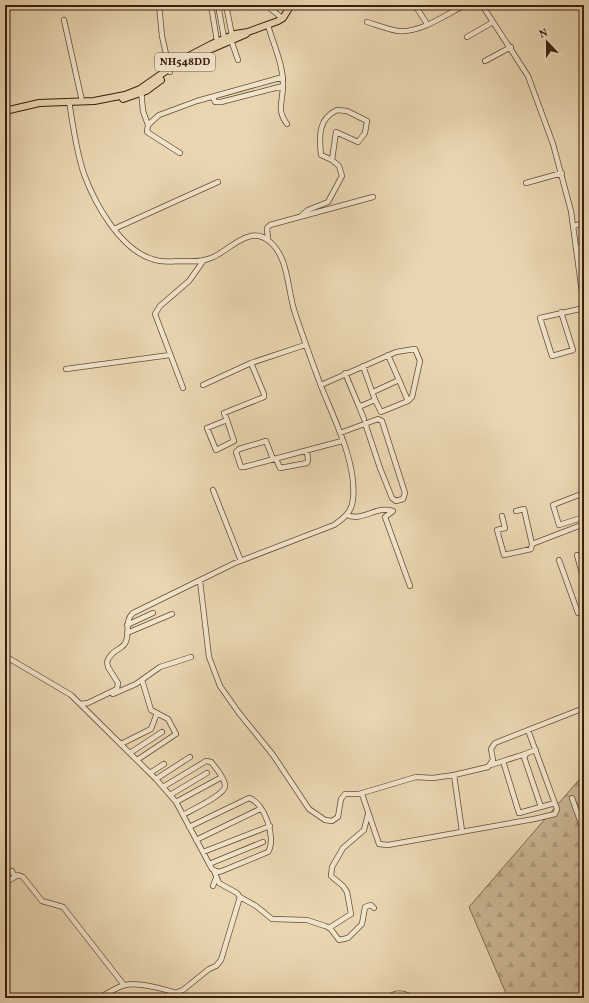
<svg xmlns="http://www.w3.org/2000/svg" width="589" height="1003" font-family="Vollkorn,serif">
<defs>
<pattern id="forest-firs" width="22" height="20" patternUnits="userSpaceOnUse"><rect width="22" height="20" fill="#cbb795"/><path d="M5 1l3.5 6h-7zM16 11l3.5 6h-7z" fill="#af9d7f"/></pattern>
</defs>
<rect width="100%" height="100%" fill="#e9d6b1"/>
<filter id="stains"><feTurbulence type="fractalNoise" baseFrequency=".005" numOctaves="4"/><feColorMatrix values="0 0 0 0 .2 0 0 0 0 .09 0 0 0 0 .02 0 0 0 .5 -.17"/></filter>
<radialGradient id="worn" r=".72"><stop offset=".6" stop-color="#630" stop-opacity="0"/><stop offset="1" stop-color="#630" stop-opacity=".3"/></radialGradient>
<!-- forest -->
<path fill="url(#forest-firs)" stroke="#826a50" d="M584 774V998H508L469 907Z"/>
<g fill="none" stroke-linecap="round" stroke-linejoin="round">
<!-- minor casing -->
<g stroke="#664c35" stroke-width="6">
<path id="minor" d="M159 5 162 36 170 72
M211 5 217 41
M218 5 224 38
M226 5 232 35
M266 5 282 18
M415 5 427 24
M482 5 528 76 553 144 571 211 584 307
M64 20 82 101
M367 22C377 25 388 29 398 31 421 33 445 15 465 5
M268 25C273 44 284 66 283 86 283 102 276 109 287 124
M467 37 493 22
M231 40 238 60
M485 61 511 47
M141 90 143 111 148 125 147 132 180 153
M213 97 215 102H221L283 86
M69 101C73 125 76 151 84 174 95 204 120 249 152 259 160 262 168 262 177 261 188 261 200 263 211 258 228 252 249 224 269 241 289 257 287 289 295 313 303 337 312 362 321 386 334 419 357 463 353 499 352 512 344 518 334 525L235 563 133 613C124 621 130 632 126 641 124 650 112 648 107 662L108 667 118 683 117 689 88 703 81 704
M337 110 347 111 367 121 365 133 358 142 336 132 332 160 321 155C319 136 318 119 337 110Z
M148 125 159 115 197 101 283 77
M526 183 562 173
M301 216 308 210 328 202 342 176 339 166 332 160
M573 226 584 223
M114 229 218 182
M268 240 267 228 270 225 373 197
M576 248 584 247
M561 312 573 350 552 356 540 318 584 308
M388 355 399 380
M66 369 170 355
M345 373 358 404 361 406 375 400 363 366
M203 385 251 363
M321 385 396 352 415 349 420 361 412 397 408 401
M183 388 155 314 160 306 189 281 204 260
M373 392 399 380 408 401 381 412 375 400
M358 404 364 419
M227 420 234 441 216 450 207 428 227 420 224 413 264 397V394L251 363 305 345
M340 433 378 419 382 421 405 493 403 499 396 501 392 498 380 468 365 423
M273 459 266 441 239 449 236 452 241 467H244L342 441
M276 459 280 468 307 463 308 460 307 451
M213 490 241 561
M584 493 553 505 559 525 584 517
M516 511 524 509 532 544 584 524
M347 515C362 522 377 505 393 511L385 517 410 586
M502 516 505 528 497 530 504 555 531 549 532 544
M577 555 584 581
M559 560 578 613 584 610
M200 581 209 657 220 686 239 713 273 755 309 809 325 820 332 821 338 817 341 799 345 794H359L416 777 433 778 454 775 488 767 493 760 491 749 495 743 584 708
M127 625 153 613
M127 633 172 614
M583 638 584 637
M5 656 71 695 156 779 176 802
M113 694 136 684 160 667 191 657
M121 744 151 729 157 713
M536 750 527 753 524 757 541 807
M130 753 162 732
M137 760 176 734 168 719 151 710 142 680
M503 761 519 813 555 803
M491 765 525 754
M150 773 164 764
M454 775 462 831
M156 779 190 757
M163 787 206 761 211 762C216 768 225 778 225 786 225 795 191 810 183 815
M359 794H362L379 844 388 845 534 819 555 814 557 809 528 730
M170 795 207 773
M572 798 584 832
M189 827 249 798C264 802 277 838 268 852L222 871 218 872 212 869 176 802 222 777
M196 840 260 809
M203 852 270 826
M209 864 263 842
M12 871 15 877
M5 883 18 875 23 877 42 901 63 907 124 985
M213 886 216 878
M240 897 256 906 272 919 307 920 325 926 330 928 339 940 348 938 362 924 365 907 371 905 374 908
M329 928 351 914 347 892 343 886 331 876 332 867 343 848 364 830 368 814
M175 993 183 990 209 969 216 966 221 960 240 897 237 893 219 883 214 871
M99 998C107 994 116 987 125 985 139 982 173 990 186 998
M388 998C395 992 404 992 412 998"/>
</g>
<!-- highway casing -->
<g stroke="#3a1e0c" stroke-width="8">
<path id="highway" d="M202 53 246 34
M123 99 146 91 161 80
M5 111 39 103 94 101 125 95 140 89 183 59 212 44 235 34 248 32 278 21 283 18 291 5"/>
</g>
<!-- minor -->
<use href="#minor" stroke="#f1e4cc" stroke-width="4.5"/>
<!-- highway -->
<use href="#highway" stroke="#e9d6b1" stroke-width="6"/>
</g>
<g text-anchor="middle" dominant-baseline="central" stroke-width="3.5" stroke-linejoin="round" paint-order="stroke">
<!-- shield labels -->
<rect fill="#f1e4cc" stroke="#715946" stroke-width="1" x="155" y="53" width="60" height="18" rx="3"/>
<g font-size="11" font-weight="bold" fill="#3a1e0c">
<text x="185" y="62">NH548DD</text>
</g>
</g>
<!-- margin -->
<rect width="589" height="1003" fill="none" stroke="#e9d6b1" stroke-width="20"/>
<rect x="6" y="6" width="577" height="991" fill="none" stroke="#3a1e0c" stroke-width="2"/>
<rect x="10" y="10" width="569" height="983" fill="none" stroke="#3a1e0c"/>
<!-- north arrow -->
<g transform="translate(547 42) rotate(338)" stroke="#f1e4cc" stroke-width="3" paint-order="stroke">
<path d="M0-3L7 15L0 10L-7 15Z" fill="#3a1e0c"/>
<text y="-6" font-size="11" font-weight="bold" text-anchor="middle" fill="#3a1e0c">N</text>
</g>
<rect width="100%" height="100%" filter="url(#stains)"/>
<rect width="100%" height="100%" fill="url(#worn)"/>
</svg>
